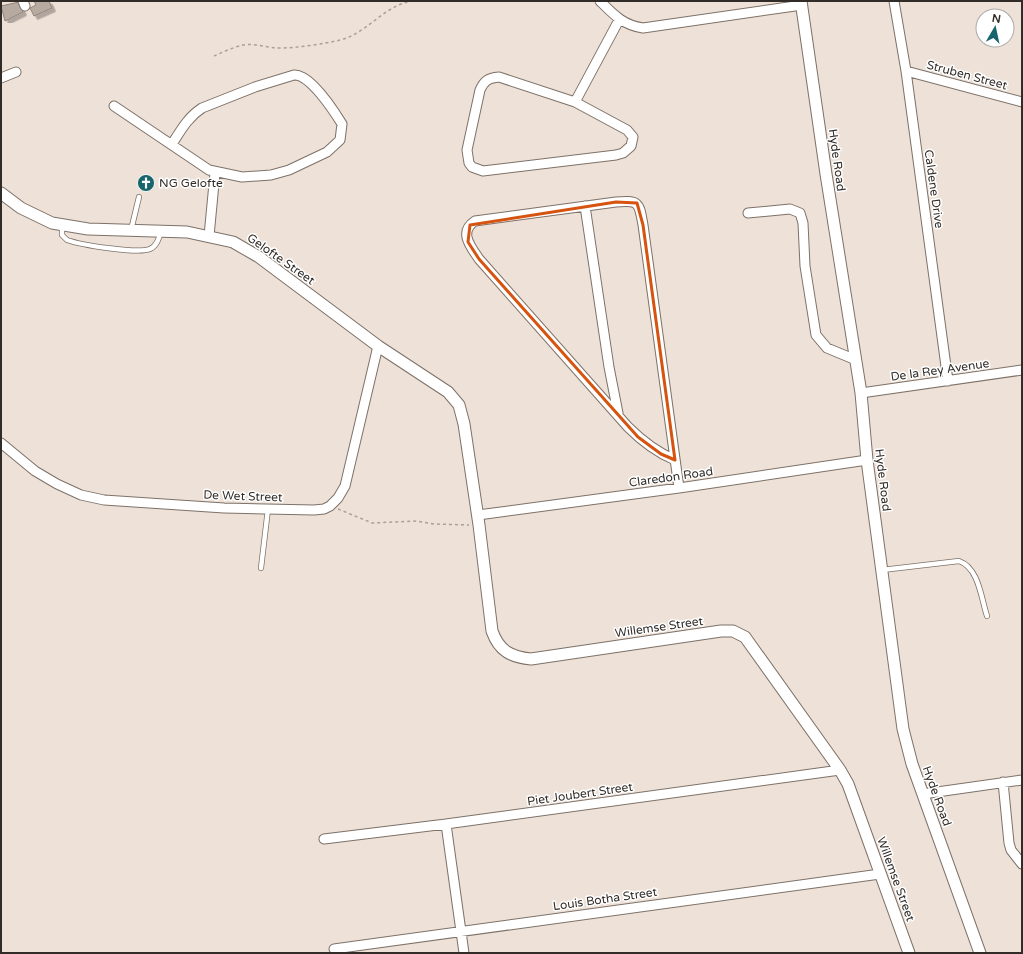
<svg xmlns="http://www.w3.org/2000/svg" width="1023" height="954" font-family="'Varela Round',sans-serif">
<defs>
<filter id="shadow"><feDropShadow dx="3.5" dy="3.5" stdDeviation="0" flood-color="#0004"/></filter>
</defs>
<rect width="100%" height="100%" fill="#eee1d7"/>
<!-- building -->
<path fill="#b7aaa1" stroke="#91847b" filter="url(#shadow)" d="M34 1H49L52 8 34 16 30 8 36 5Z
M19 2 23 12 5 21 1 6Z"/>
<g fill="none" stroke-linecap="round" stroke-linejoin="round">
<!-- service casing -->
<g stroke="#7d7168" stroke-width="6">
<path id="service" d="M62 225V235L67 240C81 245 138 254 150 249 157 246 159 238 161 231
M131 230 139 197
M261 568 268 509
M882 570 959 561C979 568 981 598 987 616"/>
</g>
<!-- minor casing -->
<g stroke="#7d7168" stroke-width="11">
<path id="minor" d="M23 1 25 6
M600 1C614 15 623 25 643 28L802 5
M894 1 906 71 948 381
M906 71 1022 102
M499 77 575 102 627 130 633 137 631 146 623 153 616 155 483 171 472 167 469 163 467 150 480 90C484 81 488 78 499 77Z
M1 78 16 72
M575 102 619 20
M114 106 209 170 242 177 271 175 289 170 327 152 340 140 342 124C334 111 310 74 294 75L255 87 202 108C188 117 181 130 172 144
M585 206 609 367 618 413
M748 213 790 209 800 213 803 223 805 266 816 335 827 348 856 360
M209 236 215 173
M861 393 1022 370
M1 443 35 471 57 484 81 495 104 500 224 508 314 510 324 509 330 506 338 498 345 486 378 346
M675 460C656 452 642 441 628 427L479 259C471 247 458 232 475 221L616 202C640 200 639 203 643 225L679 488
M478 515 679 488 867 460
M1003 782 1009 843 1011 850 1022 864
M923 794 1022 780
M446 824 464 953
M324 839 446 824 840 770
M334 949 880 874"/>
</g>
<!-- tertiary casing -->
<g stroke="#7d7168" stroke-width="13">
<path id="tertiary" d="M801 1 826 174 861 393 867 460 903 729 912 764 980 953
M1 193 21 208 52 223 88 229 187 232 233 242 259 257 378 346 448 392 459 405 464 424 479 525 492 631C499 651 511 657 531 659L721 631H733L745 637 840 770 848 784 909 953"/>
</g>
<!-- path -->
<path stroke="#aaa098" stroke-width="1.5" stroke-dasharray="3 3" stroke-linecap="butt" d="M214 56C223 52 234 47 243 45 256 43 267 48 280 48 296 48 324 44 340 40 368 33 383 6 412 1
M338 509 372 523 416 521 434 524 469 525"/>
<!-- service -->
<use href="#service" stroke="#fff" stroke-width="4.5"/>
<!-- minor -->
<use href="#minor" stroke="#fff" stroke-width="9"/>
<!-- tertiary -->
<use href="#tertiary" stroke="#fff" stroke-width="11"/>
</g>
<!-- marked area -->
<path fill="none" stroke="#d6540f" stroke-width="3" stroke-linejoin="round" d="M616 202 637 203 643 225 675 460 661 454 638 437 479 259 468 242 470 225Z"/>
<!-- icons -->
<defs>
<g id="church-disc" transform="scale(0.9)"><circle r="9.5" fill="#18656d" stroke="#fff"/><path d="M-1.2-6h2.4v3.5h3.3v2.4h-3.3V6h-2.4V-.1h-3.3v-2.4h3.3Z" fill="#fff"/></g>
</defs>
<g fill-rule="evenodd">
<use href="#church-disc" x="146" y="183"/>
</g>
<g text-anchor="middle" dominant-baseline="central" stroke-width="3" stroke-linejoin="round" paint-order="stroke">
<!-- street labels -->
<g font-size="12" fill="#312c28" stroke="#fff">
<text transform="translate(967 75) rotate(15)">Struben Street</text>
<text transform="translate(837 160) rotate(82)">Hyde Road</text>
<text transform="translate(934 189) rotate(82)">Caldene Drive</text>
<text transform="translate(281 259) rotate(35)">Gelofte Street</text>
<text transform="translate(940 370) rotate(-8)">De la Rey Avenue</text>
<text transform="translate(671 477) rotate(-8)">Claredon Road</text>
<text transform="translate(883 480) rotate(83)">Hyde Road</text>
<text transform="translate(243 496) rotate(2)">De Wet Street</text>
<text transform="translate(659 627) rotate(-8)">Willemse Street</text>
<text transform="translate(580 794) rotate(-8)">Piet Joubert Street</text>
<text transform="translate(937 796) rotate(70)">Hyde Road</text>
<text transform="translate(896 879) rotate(70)">Willemse Street</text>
<text transform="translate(605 899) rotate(-8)">Louis Botha Street</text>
</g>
<!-- poi labels -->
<g font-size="12" fill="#312c28" stroke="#fff" text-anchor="start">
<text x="159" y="183">NG Gelofte</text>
</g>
</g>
<!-- border -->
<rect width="1023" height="954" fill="none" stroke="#312c28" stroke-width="4"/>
<!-- north arrow -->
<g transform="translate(995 28) rotate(9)"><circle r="19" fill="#ffffff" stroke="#adaba9"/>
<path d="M0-3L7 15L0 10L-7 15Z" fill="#18656d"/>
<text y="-6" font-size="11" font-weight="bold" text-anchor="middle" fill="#312c28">N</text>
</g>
</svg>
